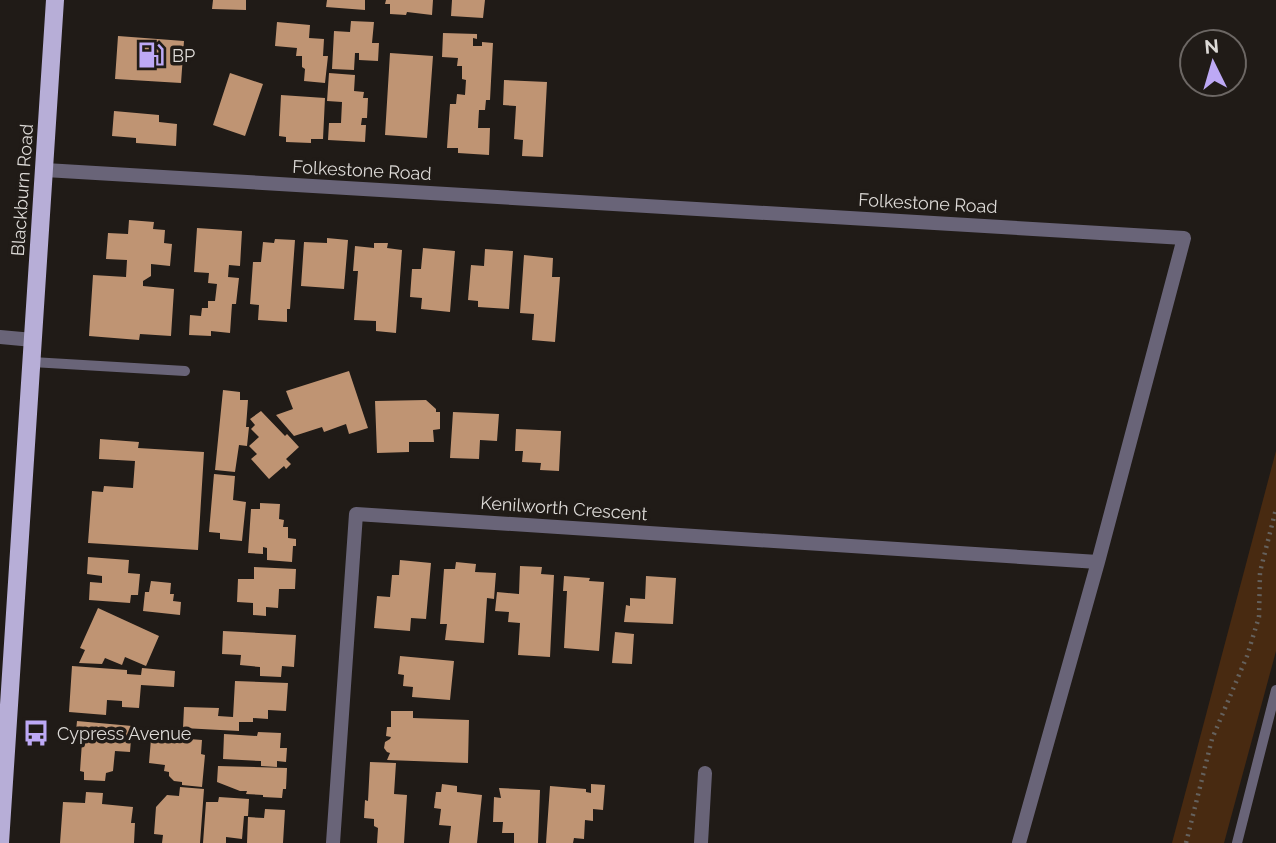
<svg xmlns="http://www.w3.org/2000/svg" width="1276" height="843" font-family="Raleway,sans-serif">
<rect width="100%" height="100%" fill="#201b17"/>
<!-- green -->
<path fill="#482a11" d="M1276 451V651L1224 843H1172Z"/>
<!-- building -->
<path fill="#bf9473" d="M213 0H246V10L212 9Z
M327 0H365V10L326 7Z
M386 0H433L432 15 407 12 406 15 390 14V4H385Z
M452 0H485L483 18 451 16Z
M351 21 374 22 372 43H379L378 61 359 60V53H355L354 70 332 69 334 31 350 32Z
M277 22 310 25 309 38 324 39 323 56H328L325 83 304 81 305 69 302 67V56H296L297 48 275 46Z
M443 33 477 34V39L473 38V46H482V42L493 43 490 100H486L485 110H479L478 128H490L489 155 458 153V148H447L450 104H456L457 94 465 95 466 80 462 79V66H457L458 58 442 57Z
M118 36 184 41 181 83 115 79Z
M390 53 433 56 427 138 385 135Z
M230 73 263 84 245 136 213 125Z
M329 73 355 75 354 91 364 92 363 98H368L367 118H362L361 125H366L365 142 328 140 329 123H341L342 102 327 101Z
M504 80 547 82 543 157 522 156 523 140 514 139 516 106 503 105Z
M281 95 325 98 323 139H311V143L286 142V137L279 136Z
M114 111 159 115V122L177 124 176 146 136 143V138L112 136Z
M129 220 154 222 153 229 165 230 164 243 172 244 170 266 151 264V276L143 281V286L174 289 171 336 140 334 139 340 89 336 93 275 126 277 127 260 106 259 108 233 128 234Z
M197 228 242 231 240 266 229 265 228 277 239 278 236 304H232L230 333 211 331V336L189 335 190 315 201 316 202 308H208V301H215L217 284 208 283 209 273 194 272Z
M327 238 348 240 344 289 301 286 304 242 327 243Z
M275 239 295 240 290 309H287V322L258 320 259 305 250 304 253 262H261L263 242 274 243Z
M374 243H388L387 248 402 250 396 333 376 331V321L354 320 358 271H353L355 246 374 248Z
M423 248 455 251 450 312 421 309 422 298 410 297 412 269H421Z
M485 249 513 251 509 309 478 307V301L468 300 471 265 484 266Z
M524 255 553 258 552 277H560L555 342 532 340 534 314 520 313Z
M349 371 368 428 349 434 346 424 324 432 322 427 294 436 276 415 293 409 286 391Z
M223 390 240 392V400H248L246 427H249L247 446 239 445 235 472 215 470Z
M426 400 436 409V412H440V429L433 430 434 442H409V452L377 453 375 401Z
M261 411 285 436 287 434 299 447 286 459 291 464 286 469 284 466 269 479 251 459 257 454 249 446 259 437 251 429 255 425 250 419Z
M453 412 499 414 497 441 480 440 479 459 450 458Z
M516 429 561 431 559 471 540 470 541 463 522 462 523 451H515Z
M100 439 139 442 138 448 204 452 198 550 88 543 92 491 103 492 104 486 133 488 135 461 99 459Z
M214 474 235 476 233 500 246 502 242 541 220 539V533L209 532Z
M260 503 280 504 279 519 284 520 283 527H288V538L296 539V546H293L292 562 267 560V548L263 547V554L248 553 251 509H260Z
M88 557 129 560 128 573 140 574 138 595H131L130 603 89 600 90 582 102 583V576L87 574Z
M400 560 431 563 426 619 411 618 410 631 374 628 377 596 390 597 392 575H399Z
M456 562 476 564 475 572 496 573 494 599 487 598 484 643 445 640 447 624H440L444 569H455Z
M520 566 542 567 541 574 554 575 550 657 518 655 520 623 508 622 509 612 495 611 497 592 519 594Z
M254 567 296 569 295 589H279L278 608 266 607V616L253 615V603L237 602 238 579H254Z
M564 576 590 578 589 581 604 582 599 651 564 648 567 591H563Z
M646 576 676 578 673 624 624 622 626 605 630 606V598L645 599Z
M151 581 171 583 170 594H174L173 601 181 602 180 615 143 611 145 592H149Z
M98 608 159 636 146 666 125 657 122 665 105 658 102 664 79 663 85 650 80 648Z
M223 631 296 635 294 667 282 666 281 677 260 676V667L240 665 241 655 222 654Z
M615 632 634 634 632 664 612 663Z
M400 656 454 661 450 700 412 697 413 687 403 686 404 675 398 674Z
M72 666 127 670V674L141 675 142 668 175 671 174 687 141 685 139 708 122 707V701L107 700 106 715 69 712Z
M235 681 288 683 286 711 268 710V719L253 718V722H239V731L183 728 184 707 219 708 218 716 233 717Z
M391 711H413V718L469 720 468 763 387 760 390 753 387 752 384 748 385 742 390 739 391 737 386 736 387 727H391Z
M77 721 132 726 130 752 115 751 113 771 106 773 105 781 84 780V772L80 771 82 742 75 741Z
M258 732 281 733 280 748H287L286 762 277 761V767L261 766V761L223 759 224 734 257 736Z
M177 738 202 740 201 754 205 755 202 787 182 785V782L174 781 169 776V772L164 771 165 765 149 763 151 739 177 742Z
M370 762 396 763 394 794 407 795 404 843H377L378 828 374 826V819L364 818 365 800 368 801Z
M218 766 287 768 286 789H283L282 798 263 797V795L246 794 247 791H240L217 782Z
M442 784 457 786V792L482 795 477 843H449L451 826 439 825 441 809 434 808 436 792H441Z
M591 784 605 785 603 810 593 809V821L585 820 584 839 574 838 573 843H546L550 786 586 789V792L591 793Z
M180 787 204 789 200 843H162L163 835 154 834 156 807 167 795 179 796Z
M499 788 540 790 538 843H514V833H502L503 822H493L494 797 501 798Z
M86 792 103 793 102 804 133 807 131 823H135L134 843H60L63 802 85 803Z
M219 797 249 799 248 816H244L242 839 226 837V843H203L206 802H218Z
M265 809 285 810 283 843H247L248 817 264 818Z"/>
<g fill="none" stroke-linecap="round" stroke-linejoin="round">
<!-- path -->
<path stroke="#65615d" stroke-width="4.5" stroke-dasharray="2 5" stroke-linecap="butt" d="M1186 843 1212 739 1247 656 1259 617 1260 572 1276 509"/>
<!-- service -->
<path stroke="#696478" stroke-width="10" d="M32 362 185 371
M1237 843 1276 690"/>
<!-- minor -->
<path stroke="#696478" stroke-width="14" d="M45 170 1184 238 1098 562 1019 843
M0 337 33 340
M333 843 356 514 1098 562
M701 843 705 773"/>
<!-- primary -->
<path stroke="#b7aed7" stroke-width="18" d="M0 843 55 0"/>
</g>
<!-- icons -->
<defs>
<g id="fuel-bare" transform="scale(2.1)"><path d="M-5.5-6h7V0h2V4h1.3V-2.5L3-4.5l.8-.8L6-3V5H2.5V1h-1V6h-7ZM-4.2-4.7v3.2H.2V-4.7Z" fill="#bda9f5" stroke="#201b17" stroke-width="2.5" paint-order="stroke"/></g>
<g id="bus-bare" transform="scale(2.1)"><path d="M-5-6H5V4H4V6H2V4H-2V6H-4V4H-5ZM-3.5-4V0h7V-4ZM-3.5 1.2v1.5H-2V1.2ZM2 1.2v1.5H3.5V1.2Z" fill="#bda9f5" stroke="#201b17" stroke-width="2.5" paint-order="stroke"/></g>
</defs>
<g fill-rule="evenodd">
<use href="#fuel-bare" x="151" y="55"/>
<use href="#bus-bare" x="36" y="733"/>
</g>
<g text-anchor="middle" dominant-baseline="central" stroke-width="7" stroke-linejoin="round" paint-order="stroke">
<!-- poi labels -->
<g font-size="18" fill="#dddad7" stroke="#201b17" text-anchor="start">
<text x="172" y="55">BP</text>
<text x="57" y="733">Cypress Avenue</text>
</g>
<!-- street labels -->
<g font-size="18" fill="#dddad7" stroke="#201b17">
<text transform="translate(362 170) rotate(3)">Folkestone Road</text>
<text transform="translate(22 190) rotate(-86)">Blackburn Road</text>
<text transform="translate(928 203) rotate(3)">Folkestone Road</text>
<text transform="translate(564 508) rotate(4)">Kenilworth Crescent</text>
</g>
</g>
<!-- north arrow -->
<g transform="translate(1213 63) rotate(355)"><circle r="33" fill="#201b17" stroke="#6c6764" stroke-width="2"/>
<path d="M0-5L12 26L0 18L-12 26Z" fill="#bda9f5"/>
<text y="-10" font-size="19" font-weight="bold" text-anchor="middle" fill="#dddad7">N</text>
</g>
</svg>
